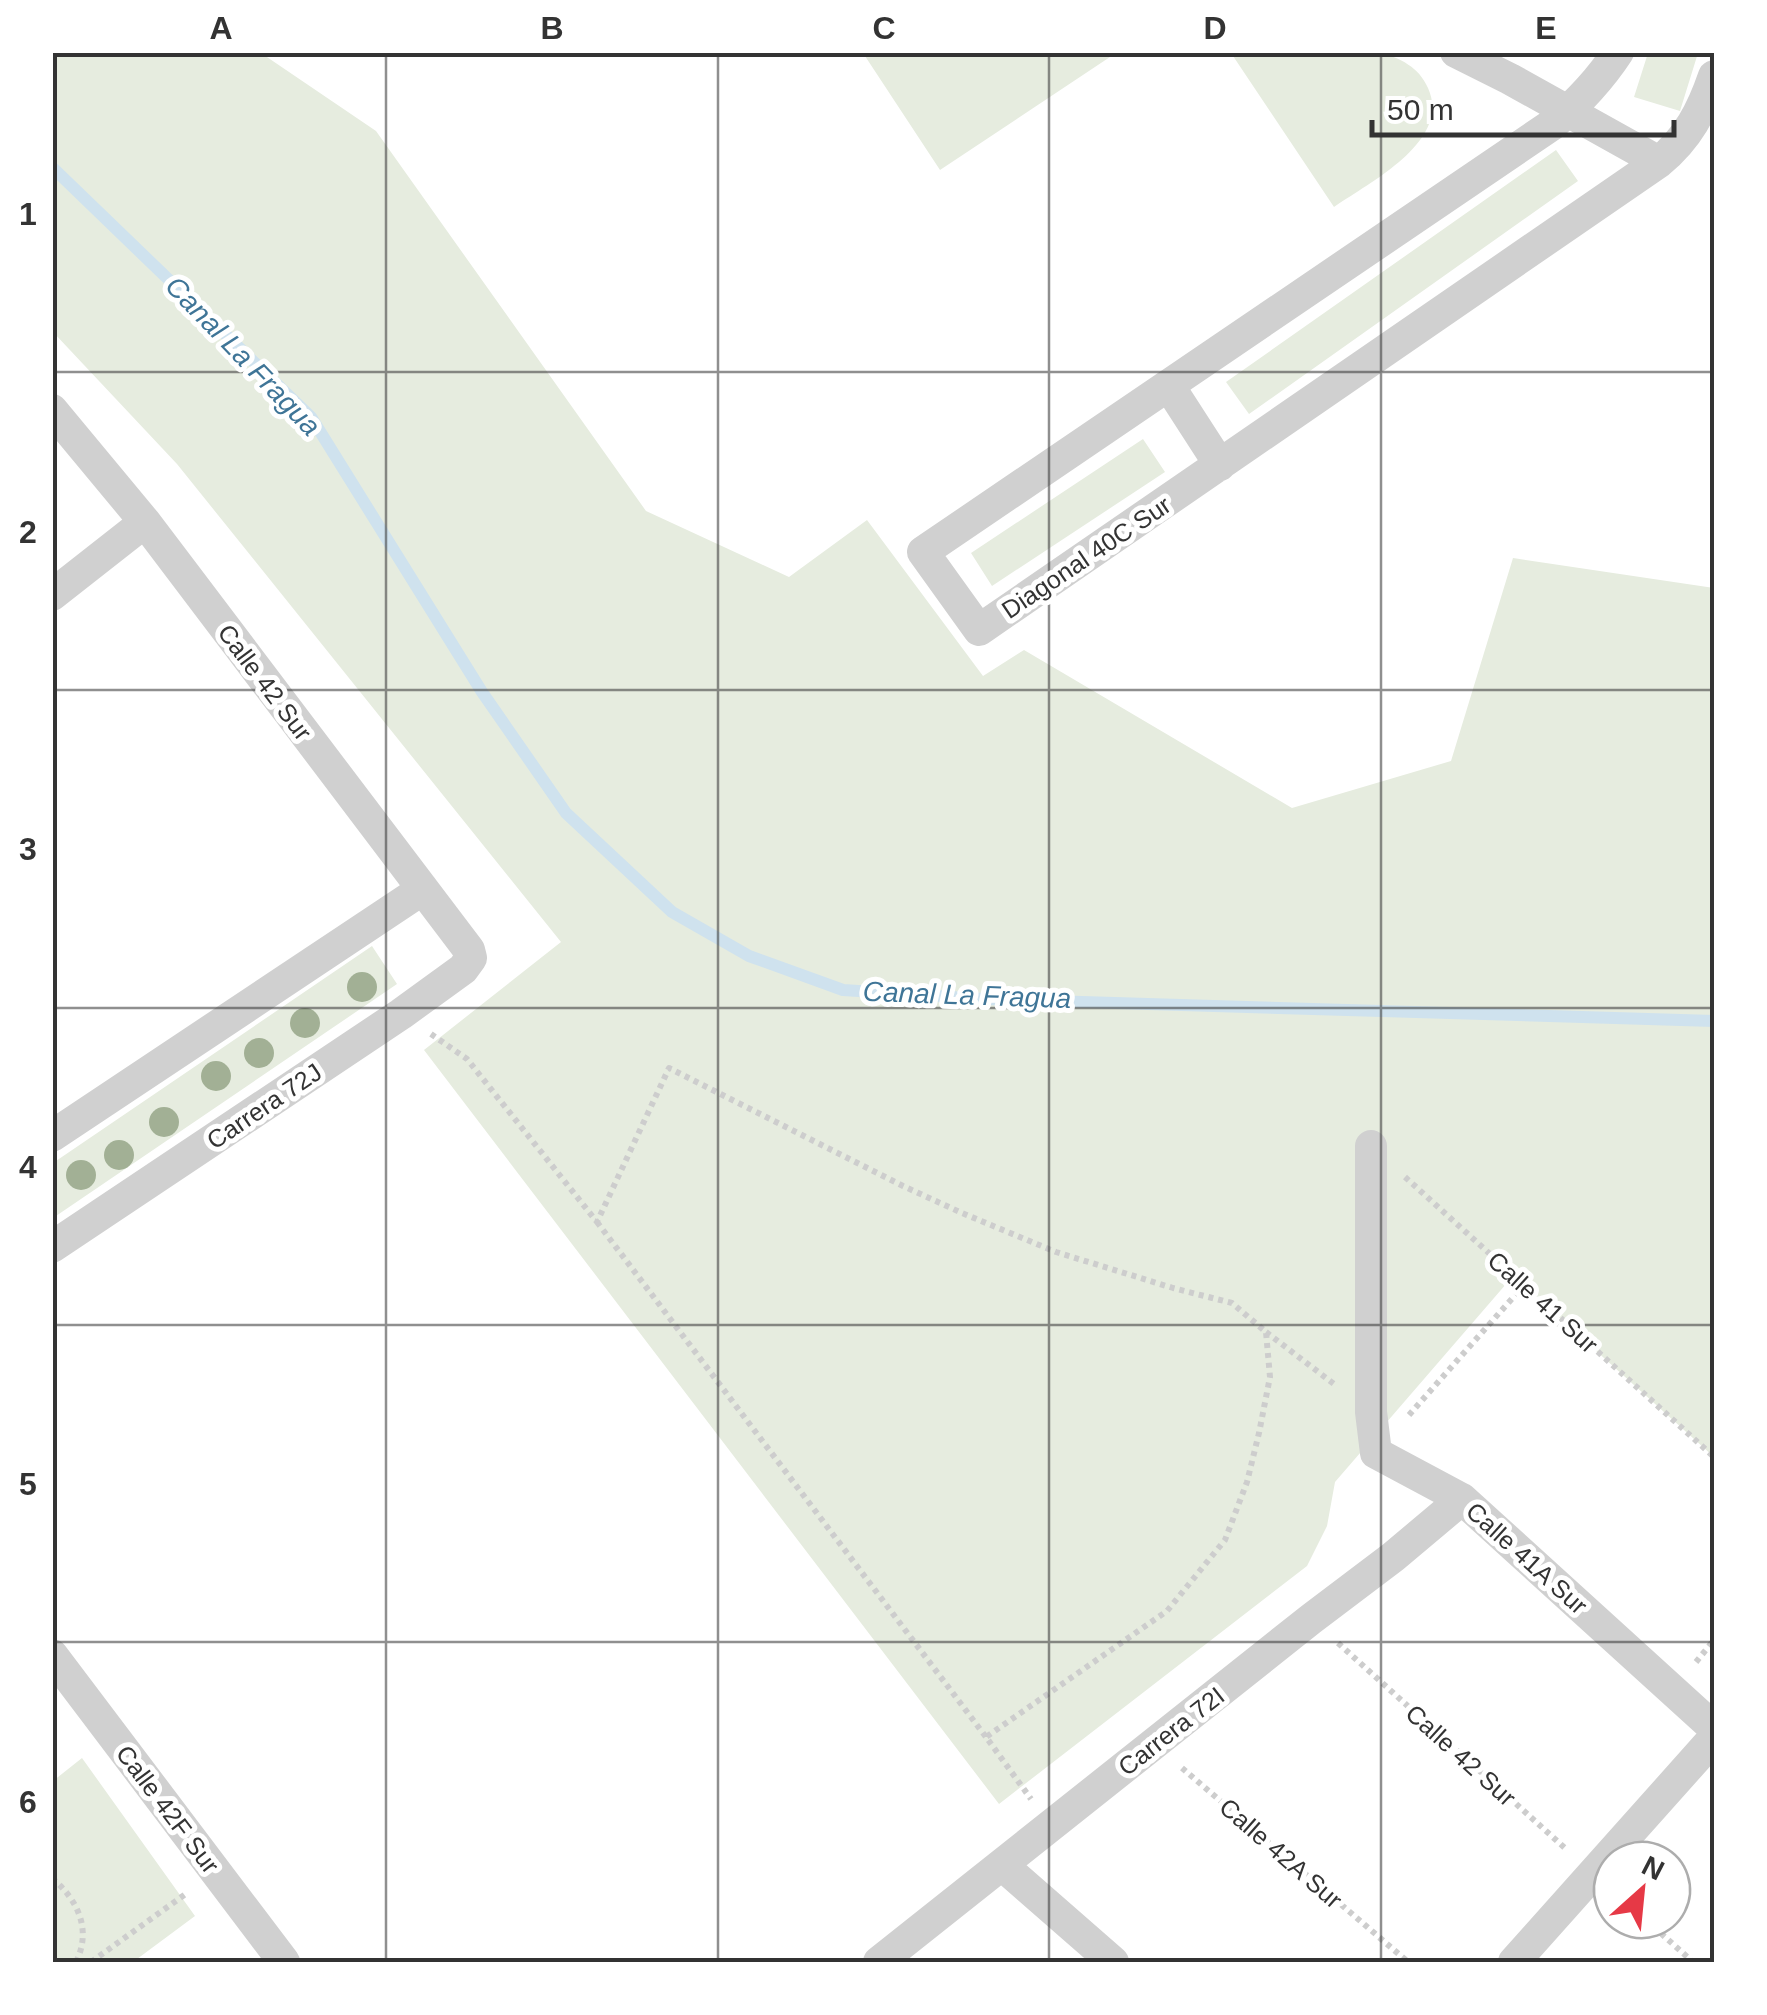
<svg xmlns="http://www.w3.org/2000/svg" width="1767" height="2015" font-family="Helvetica,sans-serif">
<rect width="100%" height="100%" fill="#fff"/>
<!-- green -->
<path fill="#e6ecdf" d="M1379 52C1400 58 1419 67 1428 88 1452 141 1370 182 1334 207L1231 53Z
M53 53H261L376 131 646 511 789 577 867 520 983 676 1024 650 1292 808 1451 761 1513 558 1714 588V1457L1513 1276 1335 1482 1327 1526 1307 1566 999 1804 424 1050 561 942 177 464 53 332Z
M863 53H1116L940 170Z
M1648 53H1698L1680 111 1634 97Z
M1556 150 1578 181 1249 414 1226 382Z
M1143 439 1165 472 992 586 971 553Z
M372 946 397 984 53 1218V1163Z
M82 1758 195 1916 133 1962H53V1781Z"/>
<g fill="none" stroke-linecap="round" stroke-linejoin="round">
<!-- stream -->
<path stroke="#cfe2ee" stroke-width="12" d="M52 167 311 417 482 692 566 813 672 912 749 956 843 990 983 999 1714 1021"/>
<!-- path -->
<path stroke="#cdcdcd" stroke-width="6" stroke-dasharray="5 5" stroke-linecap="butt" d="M431 1034 467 1059 597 1222 669 1068 903 1186 962 1213 1056 1252 1173 1288 1232 1303 1266 1332 1270 1377 1259 1433 1247 1482 1225 1540 1167 1611 986 1737 1031 1799
M1405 1177 1714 1457
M597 1222 986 1737
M1266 1332 1334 1384
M1409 1415 1524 1285
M1338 1643 1566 1849
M1696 1662 1714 1640
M1182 1768 1408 1962
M52 1878C78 1900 92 1930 76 1962
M1646 1920 1693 1962
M91 1962 187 1893"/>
<!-- minor -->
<path stroke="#d0d0d0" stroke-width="32" d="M1456 52 1510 79 1659 162
M1618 52C1599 81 1579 102 1553 124L923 552 979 630 1659 162C1688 138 1702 111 1714 76
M1169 386 1220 465
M52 410 145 522 469 950 471 958 463 969 401 1014 52 1247
M52 595 145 522
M52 1136 423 889
M1371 1146V1412L1376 1453 1462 1499 1714 1728
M52 1655 284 1962
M1002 1865 1113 1962
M879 1962 1311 1619 1393 1557 1462 1499
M1514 1962 1714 1738"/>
</g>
<!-- trees -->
<g fill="#a2b095">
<circle cx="362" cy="987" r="15"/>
<circle cx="305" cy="1023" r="15"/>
<circle cx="259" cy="1053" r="15"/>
<circle cx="216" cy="1076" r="15"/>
<circle cx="164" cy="1122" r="15"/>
<circle cx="119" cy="1155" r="15"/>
<circle cx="81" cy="1175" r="15"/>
</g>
<!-- grid -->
<path fill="none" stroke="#333" stroke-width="2.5" stroke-opacity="0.55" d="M386 52V1962M718 52V1962M1049 52V1962M1381 52V1962M52 372H1714M52 690H1714M52 1008H1714M52 1325H1714M52 1642H1714"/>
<g text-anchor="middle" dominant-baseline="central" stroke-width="10" stroke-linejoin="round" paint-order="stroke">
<!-- street labels -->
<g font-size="25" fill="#333" stroke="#fff">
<text transform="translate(1086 557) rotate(-34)">Diagonal 40C Sur</text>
<text transform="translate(265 682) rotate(53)">Calle 42 Sur</text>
<text transform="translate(264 1106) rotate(-34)">Carrera 72J</text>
<text transform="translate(1543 1302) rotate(42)">Calle 41 Sur</text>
<text transform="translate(1527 1558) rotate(42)">Calle 41A Sur</text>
<text transform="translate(1171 1731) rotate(-38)">Carrera 72I</text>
<text transform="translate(1461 1755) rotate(42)">Calle 42 Sur</text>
<text transform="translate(168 1809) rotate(53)">Calle 42F Sur</text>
<text transform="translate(1281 1853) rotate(41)">Calle 42A Sur</text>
</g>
<!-- water labels -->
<g font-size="28" font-style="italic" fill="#3f7597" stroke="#fff">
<text transform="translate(243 356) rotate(46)">Canal La Fragua</text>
<text transform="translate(967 995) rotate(2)">Canal La Fragua</text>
</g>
</g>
<!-- border -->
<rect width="1767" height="2015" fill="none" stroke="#ffffff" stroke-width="110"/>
<!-- north arrow -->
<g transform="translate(1642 1890) rotate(27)"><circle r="48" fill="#ffffff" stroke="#adadad" stroke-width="2.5"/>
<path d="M0-8L18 38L0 25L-18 38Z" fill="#e63946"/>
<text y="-15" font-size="28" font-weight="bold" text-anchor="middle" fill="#333333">N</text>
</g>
<!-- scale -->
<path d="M1372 120v15h302v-15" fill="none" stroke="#333333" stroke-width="5"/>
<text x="1387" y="120" font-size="30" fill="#333333" stroke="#ffffff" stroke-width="8" paint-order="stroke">50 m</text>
<rect x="55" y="55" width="1657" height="1905" fill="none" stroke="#333" stroke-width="4"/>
<g font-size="32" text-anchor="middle" font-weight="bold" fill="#333">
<text x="221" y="39">A</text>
<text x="552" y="39">B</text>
<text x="884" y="39">C</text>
<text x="1215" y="39">D</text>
<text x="1546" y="39">E</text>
<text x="28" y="225">1</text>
<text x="28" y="543">2</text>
<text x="28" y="860">3</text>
<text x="28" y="1178">4</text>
<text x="28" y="1495">5</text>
<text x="28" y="1813">6</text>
</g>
</svg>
